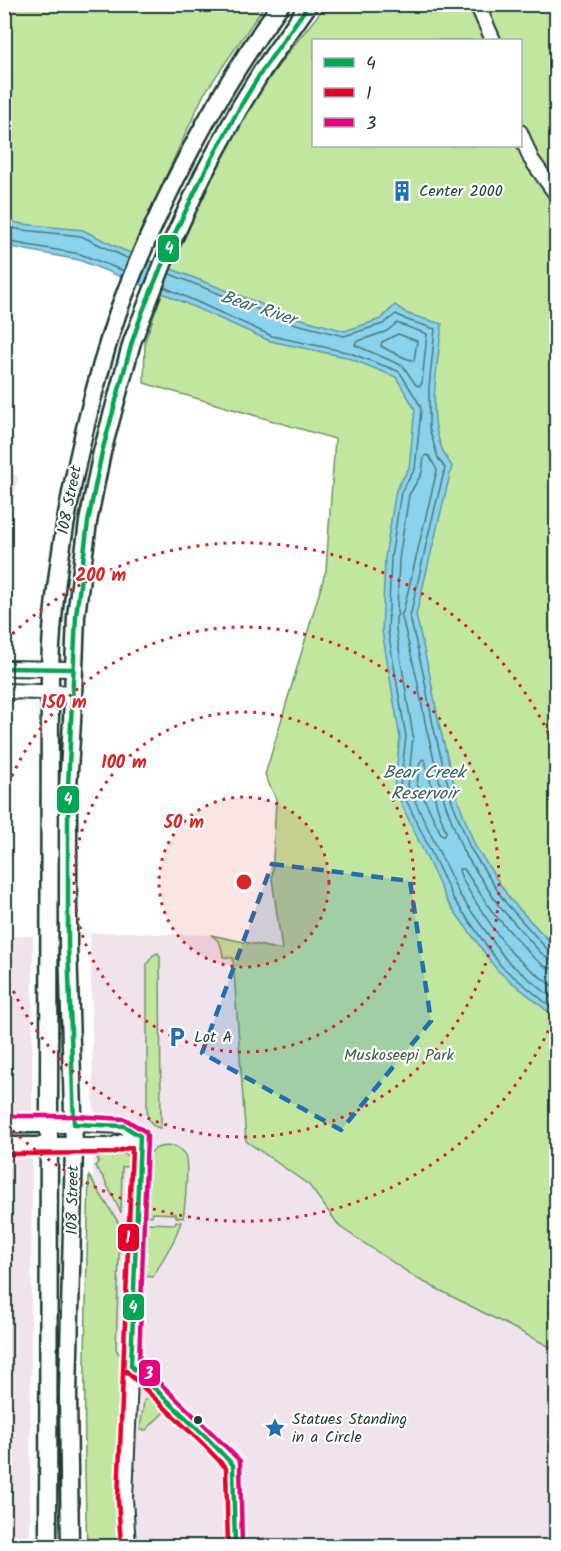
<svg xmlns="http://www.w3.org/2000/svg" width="561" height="1551" font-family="Kalam,sans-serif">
<rect width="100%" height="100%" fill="#fff"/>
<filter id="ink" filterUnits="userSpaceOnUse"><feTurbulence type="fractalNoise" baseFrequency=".0167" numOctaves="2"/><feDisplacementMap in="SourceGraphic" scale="12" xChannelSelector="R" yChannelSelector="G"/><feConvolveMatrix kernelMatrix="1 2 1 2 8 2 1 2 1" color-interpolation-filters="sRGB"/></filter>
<g filter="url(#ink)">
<!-- built -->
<path fill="#f0e3ee" d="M5 465 18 478 5 534Z
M128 932 157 934 211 935 218 940 222 948 233 957 246 1141 309 1185 340 1227 418 1279 556 1350V1546H91L90 1264 94 1134 90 933Z
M4 936H33L30 1546H4Z"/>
<!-- green -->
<path fill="#c2e6a0" stroke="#70926a" stroke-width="1.5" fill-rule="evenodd" d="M5 5H265L204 94 165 178 127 267 5 238Z
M326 5H556V1350L418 1279 340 1227 309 1185 246 1141 233 958 223 957C222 946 220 941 211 935L282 950 272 879 276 799 265 775 326 570 335 439 144 383 145 341 181 241 198 204 251 104 286 55ZM314 40H520V146H314Z
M158 953 160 957 161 1128C152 1127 150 1123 147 1114V964L153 955Z
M174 1146C179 1148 182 1150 185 1155 189 1165 185 1206 183 1218L176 1217V1214L153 1213 152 1216 146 1215 147 1160C151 1146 162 1146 174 1146Z
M116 1152 127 1155 132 1166 122 1167 121 1213 103 1177 95 1166 99 1161 97 1158 105 1154Z
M89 1176 120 1225 116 1349 121 1357 118 1406 125 1413 118 1485 120 1546H87C82 1423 86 1299 89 1176Z
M176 1221 181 1222 174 1240 153 1277 145 1276 146 1223 175 1224Z
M148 1398 153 1399 165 1411 146 1430H140L144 1401Z"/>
<!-- water -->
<path fill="#8bd2ec" stroke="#6096a2" stroke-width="1.5" d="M5 220 22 224 83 230 123 250 294 317 345 331 381 319 395 305 408 314 442 324C438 368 422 428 452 466L416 615 430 676 439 724 458 800 475 846 510 899 551 943 556 948V1018L497 970 447 901 394 788 400 738 382 631 385 557 396 490 409 468 415 409 396 377 346 357 270 341 167 295 79 260 5 246Z"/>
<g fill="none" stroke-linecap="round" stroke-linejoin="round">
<!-- shore -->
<path stroke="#4a797e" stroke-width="1.5" d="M4 226 22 230 81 236 129 259
M4 241 80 254 124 271
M170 274 292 323 344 336 383 324 396 314 407 320 435 329 429 388V428L438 458 445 468 428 536 410 617 424 677 433 725 452 801 470 848 505 902 546 948 552 952H556
M164 287 272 336 347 352 398 371 401 374 420 405 421 410 415 469 401 492 391 558 388 631 406 737 400 787 453 898 501 966 556 1011
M397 323 427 334 422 383 420 386 416 385 403 366 355 345 356 342 387 331Z
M398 334 417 341 414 361C404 358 391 352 381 346L382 342Z
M423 759 425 761 437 806 446 832 444 836 441 834 417 784 420 762Z
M556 960 549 959 541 953 499 906 463 851 445 803 426 727 417 679 402 617 401 615 403 612 437 470 429 456 426 455 424 457 422 473 409 495 399 559 397 612 398 615 396 617V630L413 736 408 786 459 894 507 961 556 1001
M556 969 546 967 534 958 493 913 464 869H459C459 881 503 943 513 954 525 967 543 978 556 989"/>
<!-- minor casing -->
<g stroke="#1f3d34" stroke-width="18">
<path id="minor" d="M477 4 493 40
M520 132 531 159 556 194
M4 668 73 669
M4 691 73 693
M74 1124 124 1126 140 1136
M74 1146H110L140 1136
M128 1546 125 1499 140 1136"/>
</g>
<!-- major casing -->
<g stroke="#1f3d34" stroke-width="21">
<path id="major" d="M4 1124H74
M4 1146H74
M48 1546 50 668C53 578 69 491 91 404 100 370 109 336 121 304 160 201 216 93 281 4
M70 1546 68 1394 74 1146 68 944V787L72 722 76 616 88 522 102 452 132 342 170 246 203 175 240 107 262 71 309 4"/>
</g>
<!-- minor -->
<use href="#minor" stroke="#fff" stroke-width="14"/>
<!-- major -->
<use href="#major" stroke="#fff" stroke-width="16"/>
<!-- bus-1 casing -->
<g stroke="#fff" stroke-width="9">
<path id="bus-1" d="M4 668 73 669
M235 1546 233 1465 209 1440 131 1366 140 1136 124 1126 74 1124 68 944V787L76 616 88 522 102 452 132 342 142 313 176 231 203 175 240 107 262 71 309 4"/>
</g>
<!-- bus-2 casing -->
<g stroke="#fff" stroke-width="9">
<path id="bus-2" d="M4 1154 111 1153 132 1147 118 1499 121 1546
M126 1371 204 1445 226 1468 228 1546"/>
</g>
<!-- bus-3 casing -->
<g stroke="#fff" stroke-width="9">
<path id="bus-3" d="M4 1116H74L125 1119 146 1132 147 1136 139 1363 214 1435 240 1461 242 1546"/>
</g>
<!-- bus-1 -->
<use href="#bus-1" stroke="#00a651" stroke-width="4.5"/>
<!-- bus-2 -->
<use href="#bus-2" stroke="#e4002b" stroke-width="4.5"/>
<!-- bus-3 -->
<use href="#bus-3" stroke="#e5007d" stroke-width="4.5"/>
</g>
</g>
<!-- marked area -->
<path fill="#1f6fb2" fill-opacity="0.2" stroke="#1f6fb2" stroke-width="4.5" stroke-dasharray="12 8" stroke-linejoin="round" d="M272 864 410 881 431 1021 341 1130 202 1053Z"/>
<!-- distance rings -->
<circle cx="244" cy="882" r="85" fill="#d62828" fill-opacity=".12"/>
<g fill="none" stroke="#d62828" stroke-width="3" stroke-dasharray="3 6">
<circle cx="244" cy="882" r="85"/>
<circle cx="244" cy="882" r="170"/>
<path d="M5 793A255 255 0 1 1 5 971"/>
<path d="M556 1014A339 339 0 0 1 6 1124M6 640A339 339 0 0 1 556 750"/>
</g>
<!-- icons -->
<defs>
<g id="building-bare" transform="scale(1.62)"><path d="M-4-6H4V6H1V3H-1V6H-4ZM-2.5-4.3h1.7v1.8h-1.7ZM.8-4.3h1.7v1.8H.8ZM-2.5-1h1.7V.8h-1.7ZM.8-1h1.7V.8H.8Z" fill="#1f6fb2" stroke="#fff" stroke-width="2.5" paint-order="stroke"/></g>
<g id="parking-bare" transform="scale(1.62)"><path d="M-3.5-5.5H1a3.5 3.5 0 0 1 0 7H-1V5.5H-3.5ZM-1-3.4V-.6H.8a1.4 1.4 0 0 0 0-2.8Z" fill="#1f6fb2" stroke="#fff" stroke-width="2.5" paint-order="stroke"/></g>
<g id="sight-bare" transform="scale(1.62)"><path d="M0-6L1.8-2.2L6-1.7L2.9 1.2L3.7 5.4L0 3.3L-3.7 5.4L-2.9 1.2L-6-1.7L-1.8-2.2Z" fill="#1f6fb2" stroke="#fff" stroke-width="2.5" paint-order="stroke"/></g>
</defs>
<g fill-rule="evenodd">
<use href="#building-bare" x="402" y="191"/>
<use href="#parking-bare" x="177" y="1037"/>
<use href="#sight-bare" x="275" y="1428"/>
</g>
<!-- markers -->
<circle fill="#1f3d34" stroke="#fff" stroke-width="2" cx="198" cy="1420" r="5"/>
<g text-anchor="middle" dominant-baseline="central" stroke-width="4.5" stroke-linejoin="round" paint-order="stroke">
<!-- poi labels -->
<g font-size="16" fill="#1f3d34" stroke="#fff" text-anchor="start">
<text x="419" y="191">Center 2000</text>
<text x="194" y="1037">Lot A</text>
<text x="292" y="1419">Statues Standing<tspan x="292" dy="18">in a Circle</tspan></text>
</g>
<!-- street labels -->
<g font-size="16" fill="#1f3d34" stroke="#fff">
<text transform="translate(70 500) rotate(-79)">108 Street</text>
<text transform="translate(73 1200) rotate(-89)">108 Street</text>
</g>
<!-- park labels -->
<g font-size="16" fill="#405f4a" stroke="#fff">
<text x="399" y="1055">Muskoseepi Park</text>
</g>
<!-- water labels -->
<g font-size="18" font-style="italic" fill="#3a6262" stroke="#fff">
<text transform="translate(258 309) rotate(18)">Bear River</text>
<text x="424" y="773">Bear Creek<tspan x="424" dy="21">Reservoir</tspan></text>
</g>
</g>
<circle cx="244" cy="882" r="9" fill="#d62828" stroke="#fff" stroke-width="3"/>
<g font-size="18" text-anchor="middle" font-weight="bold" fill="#d62828" stroke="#fff" stroke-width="4.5" stroke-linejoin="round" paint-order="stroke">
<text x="101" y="581">200 m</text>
<text x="64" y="708">150 m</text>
<text x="124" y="768">100 m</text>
<text x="184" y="828">50 m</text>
</g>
<g stroke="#fff" stroke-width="2">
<rect x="157" y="234" width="23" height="29" rx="6" fill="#00a651"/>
<rect x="56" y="785" width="24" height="29" rx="6" fill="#00a651"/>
<rect x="117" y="1223" width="23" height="29" rx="6" fill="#e4002b"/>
<rect x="122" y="1293" width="23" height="28" rx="6" fill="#00a651"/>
<rect x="138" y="1359" width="23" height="28" rx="6" fill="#e5007d"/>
</g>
<g font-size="16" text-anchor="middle" font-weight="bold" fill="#fff">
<text x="169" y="254">4</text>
<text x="68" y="805">4</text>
<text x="128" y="1243">1</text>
<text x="133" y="1313">4</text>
<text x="149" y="1379">3</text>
</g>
<!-- margin -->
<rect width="561" height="1551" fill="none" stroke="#fff" stroke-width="24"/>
<rect x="12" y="12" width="537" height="1527" fill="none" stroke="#1f3d34" stroke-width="2" filter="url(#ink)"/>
<!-- legend -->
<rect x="312" y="39" width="210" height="108" fill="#ffffff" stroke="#a5b1ae" stroke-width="1.5"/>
<rect x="324" y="58" width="30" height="9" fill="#00a651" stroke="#a5b1ae" stroke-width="1.5"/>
<text x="366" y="69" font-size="18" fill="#1f3d34">4</text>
<rect x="324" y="88" width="30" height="9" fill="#e4002b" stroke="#a5b1ae" stroke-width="1.5"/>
<text x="366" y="99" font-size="18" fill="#1f3d34">1</text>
<rect x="324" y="118" width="30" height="9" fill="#e5007d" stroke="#a5b1ae" stroke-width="1.5"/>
<text x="366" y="129" font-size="18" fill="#1f3d34">3</text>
</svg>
